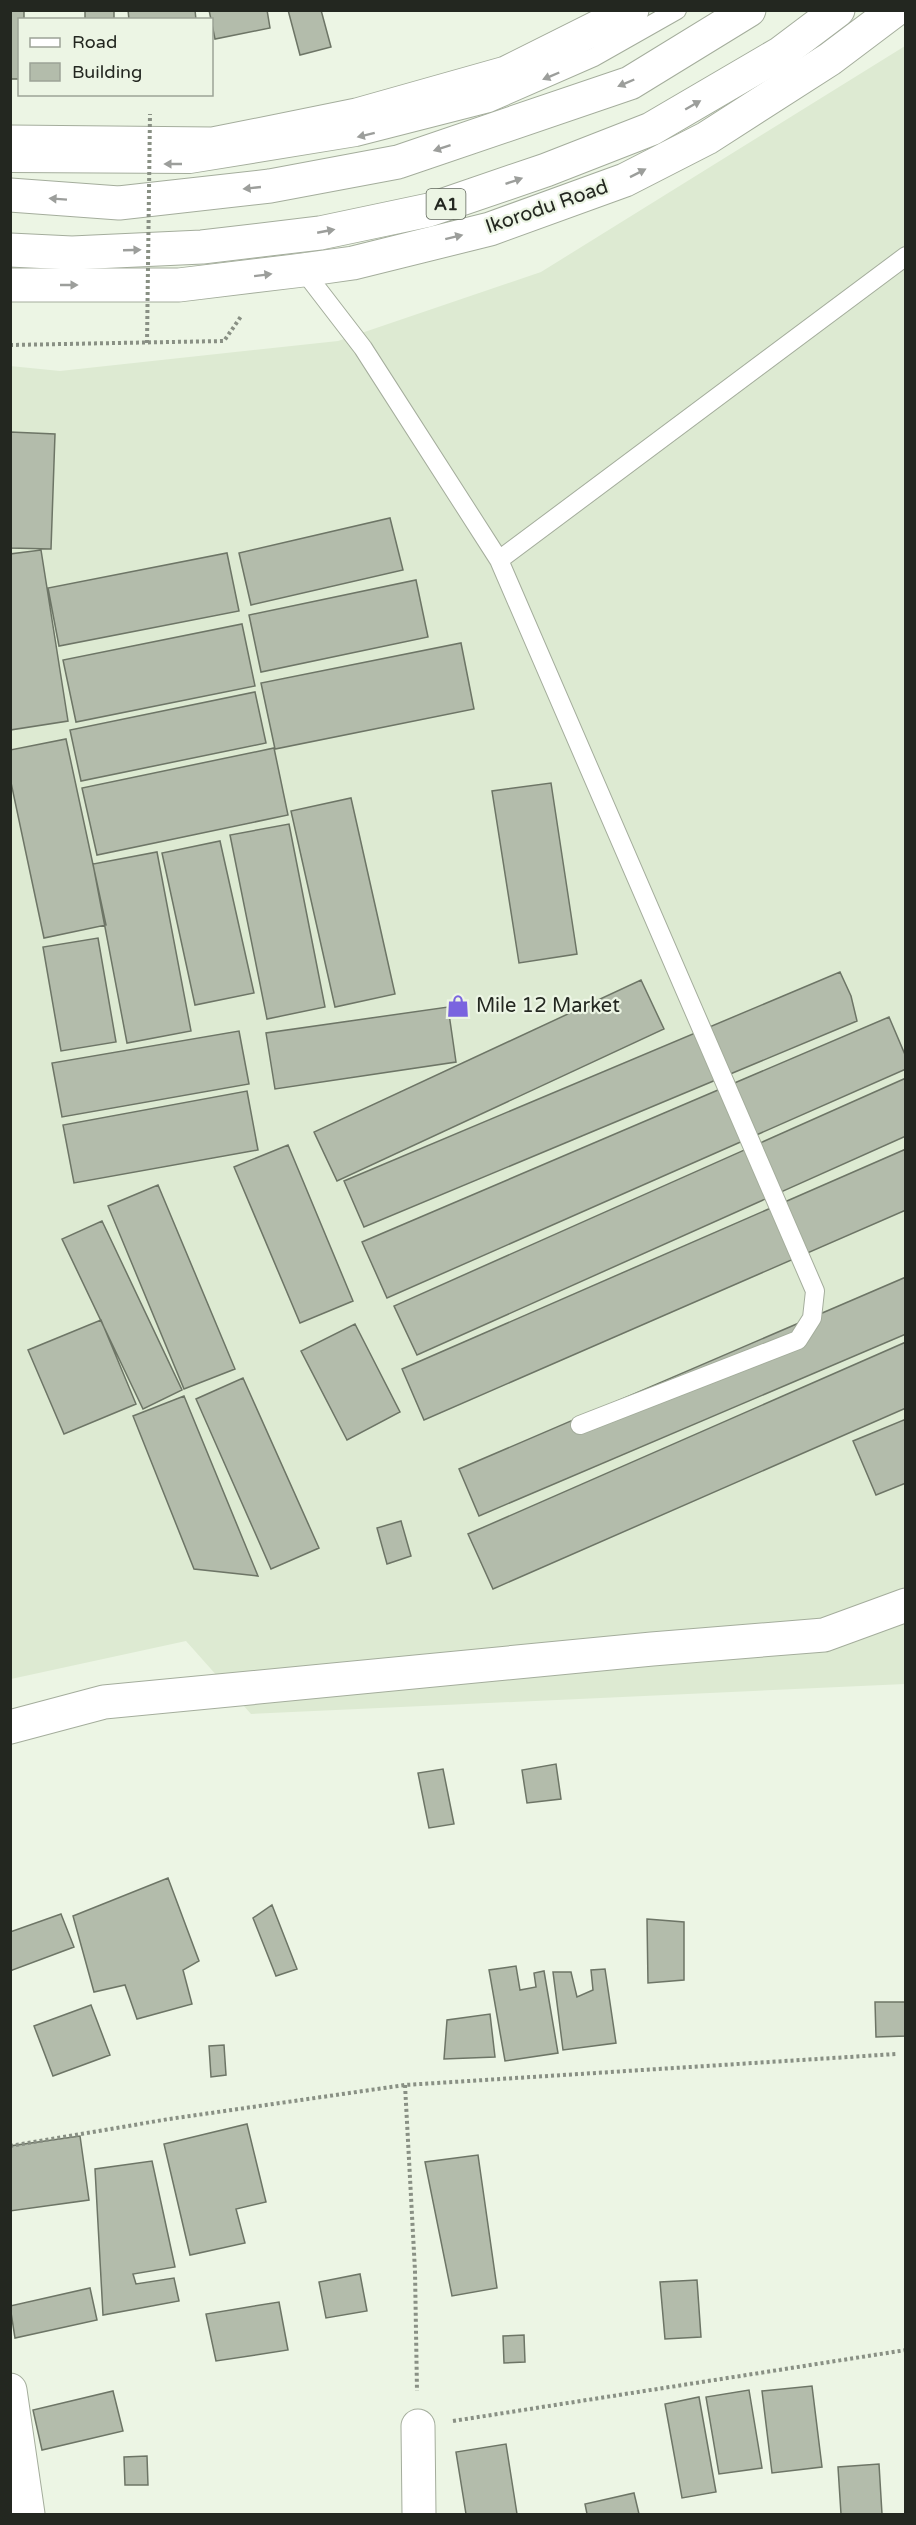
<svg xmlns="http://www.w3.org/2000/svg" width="916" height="2525" font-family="'Varela Round',sans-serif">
<rect width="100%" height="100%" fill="#ecf5e4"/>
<!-- built -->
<path fill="#ddead2" d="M905 46V1684L251 1714 186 1641 11 1679 10 366 60 371 338 341 541 272Z"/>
<!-- building -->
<path fill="#b3bcab" stroke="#6d7566" stroke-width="1.5" d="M10 10H24V20H20V79H10Z
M85 10H114V20H85Z
M128 10H195L196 20H129Z
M209 10H267L270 28 215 39Z
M288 10H321L331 47 300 55Z
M10 432 55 434 51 549 10 548Z
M390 518 403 570 251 605 239 553Z
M41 550 68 721 10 730V554Z
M227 553 239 611 59 646 48 588Z
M416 580 428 637 261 672 249 615Z
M242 624 255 686 76 722 63 660Z
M461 643 474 709 275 749 261 683Z
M255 692 266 743 81 781 70 730Z
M66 739 106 925 44 938 10 778V750Z
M274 748 288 815 97 855 82 788Z
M551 783 577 954 519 963 492 791Z
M351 798 395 994 335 1007 291 811Z
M289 824 325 1007 267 1019 230 835Z
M220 841 254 993 195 1005 162 853Z
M157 852 191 1031 127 1043 93 864Z
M98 938 116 1042 61 1051 43 947Z
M840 972 851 996 857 1021 364 1227 344 1181Z
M641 980 664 1029 337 1181 314 1132Z
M448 1007 456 1062 275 1089 266 1033Z
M889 1017 906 1057V1069L387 1298 362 1242Z
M239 1031 249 1084 62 1117 52 1063Z
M906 1078V1136L417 1355 394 1306Z
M247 1091 258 1150 74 1183 63 1125Z
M288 1145 353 1301 300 1323 234 1167Z
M906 1149V1210L424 1420 402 1369Z
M158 1185 235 1369 184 1389 108 1206Z
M102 1221 182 1390 143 1409 62 1239Z
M906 1277V1334L479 1516 459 1469Z
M101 1320 136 1404 64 1434 28 1350Z
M355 1324 400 1412 347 1440 301 1351Z
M906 1342V1408L493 1589 468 1534Z
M243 1378 319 1548 271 1569 196 1399Z
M184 1396 258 1576 194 1569 133 1416Z
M906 1419V1483L876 1495 853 1441Z
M401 1521 411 1556 387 1564 377 1528Z
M556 1764 561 1799 527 1803 522 1770Z
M443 1769 454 1824 429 1828 418 1773Z
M168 1878 199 1961 183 1970 192 2004 137 2019 125 1985 94 1992 73 1916Z
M272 1905 297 1969 276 1976 253 1918Z
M61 1914 74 1947 10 1971V1932Z
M647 1919 684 1922V1980L648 1983Z
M516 1966 520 1990 536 1987 534 1973 544 1971 558 2053 505 2061 489 1970Z
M605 1969 616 2043 563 2050 553 1972H571L577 1997 593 1990 591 1970Z
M875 2002H906V2036L876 2037Z
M91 2005 110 2055 53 2076 34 2026Z
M490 2014 495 2057 444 2059 447 2020Z
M224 2045 226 2075 211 2077 209 2046Z
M247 2124 266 2202 236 2209 245 2243 190 2255 164 2144Z
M80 2136 89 2200 10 2211V2146Z
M478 2155 497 2288 452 2296 425 2162Z
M152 2161 175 2267 133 2274 136 2284 174 2278 179 2301 103 2315 95 2169Z
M360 2274 367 2311 326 2318 319 2282Z
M697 2280 701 2337 665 2339 660 2282Z
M90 2288 97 2320 15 2338 10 2306Z
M279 2302 288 2350 216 2361 206 2314Z
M524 2335 525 2362 504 2363 503 2336Z
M812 2386 822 2467 772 2473 762 2391Z
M749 2390 762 2468 719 2474 706 2397Z
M113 2391 123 2431 42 2450 33 2410Z
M699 2397 716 2492 682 2498 665 2404Z
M506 2444 517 2514H466L456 2452Z
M147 2456 148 2485H125L124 2457Z
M879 2464 882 2514H841L838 2467Z
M634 2493 639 2514H587L585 2504Z"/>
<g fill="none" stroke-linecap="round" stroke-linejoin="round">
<!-- service casing -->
<g stroke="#a4ad9c" stroke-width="20">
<path id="service" d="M10 163 190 164 356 137 489 103 594 57 677 10
M303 270 363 348 499 560 815 1291 812 1318 798 1340 580 1425
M499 560 906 256"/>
</g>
<!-- minor casing -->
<g stroke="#a4ad9c" stroke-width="35">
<path id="minor" d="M10 1727 104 1702 652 1649 824 1635 906 1605
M10 2390 28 2514
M418 2426 419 2514"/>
</g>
<!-- tertiary casing -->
<g stroke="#a4ad9c" stroke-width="35">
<path id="tertiary" d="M10 142 213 144 357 115 506 73 632 10
M10 285H179L303 270 353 263 490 229 625 180 707 138 830 59 895 10"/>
</g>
<!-- motorway casing -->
<g stroke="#a4ad9c" stroke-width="35">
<path id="motorway" d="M10 195 119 203 270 186 398 162 630 83 749 10
M10 250 72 253 202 247 320 233 429 210 546 170 651 129 781 53 838 10"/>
</g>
<!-- path -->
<path stroke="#899084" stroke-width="4" stroke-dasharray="3 3" stroke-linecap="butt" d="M10 345 224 341 242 315
M405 2085 415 2271 417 2391
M10 2146 169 2119 405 2085 896 2054
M453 2421 906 2350"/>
<!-- service -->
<use href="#service" stroke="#fff" stroke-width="18"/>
<!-- minor -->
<use href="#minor" stroke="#fff" stroke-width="33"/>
<!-- tertiary -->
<use href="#tertiary" stroke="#fff" stroke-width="33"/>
<!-- motorway -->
<use href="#motorway" stroke="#fff" stroke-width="33"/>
<!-- path-bridge -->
<path stroke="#899084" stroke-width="4" stroke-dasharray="3 3" stroke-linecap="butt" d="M147 343 150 114"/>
</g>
<!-- one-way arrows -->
<defs><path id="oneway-solid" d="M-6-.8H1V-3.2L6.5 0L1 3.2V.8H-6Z" transform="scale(1.5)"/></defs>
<g fill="#9c9e9b">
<use href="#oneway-solid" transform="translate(551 76) rotate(157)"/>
<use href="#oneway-solid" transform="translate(626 83) rotate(157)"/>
<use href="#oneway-solid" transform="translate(693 105) rotate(-30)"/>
<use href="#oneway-solid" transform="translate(366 135) rotate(166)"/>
<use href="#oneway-solid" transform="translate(442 148) rotate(162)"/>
<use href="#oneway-solid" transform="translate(173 164) rotate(-180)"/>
<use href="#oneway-solid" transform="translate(638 173) rotate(-27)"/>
<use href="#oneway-solid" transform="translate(514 181) rotate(-19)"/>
<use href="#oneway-solid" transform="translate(252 188) rotate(174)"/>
<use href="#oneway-solid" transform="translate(58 199) rotate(-176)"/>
<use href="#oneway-solid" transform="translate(326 231) rotate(-11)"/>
<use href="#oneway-solid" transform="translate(454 237) rotate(-14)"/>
<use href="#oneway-solid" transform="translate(132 250) rotate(-2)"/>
<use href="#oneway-solid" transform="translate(263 275) rotate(-7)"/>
<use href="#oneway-solid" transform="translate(69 285)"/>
</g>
<!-- icons -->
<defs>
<g id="shop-bare" transform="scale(1.8)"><path d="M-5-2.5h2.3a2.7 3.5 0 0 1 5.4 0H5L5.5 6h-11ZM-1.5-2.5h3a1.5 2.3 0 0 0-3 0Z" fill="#7a64df" stroke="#ecf5e4" stroke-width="2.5" paint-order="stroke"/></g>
</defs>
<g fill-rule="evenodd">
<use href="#shop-bare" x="458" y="1006"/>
</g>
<g text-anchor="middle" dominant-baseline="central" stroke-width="4.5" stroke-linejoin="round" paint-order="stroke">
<!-- shield labels -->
<rect fill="#ecf5e4" stroke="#5f655b" stroke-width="1.5" x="426.5" y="189" width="39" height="30" rx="4.5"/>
<g font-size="18" font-weight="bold" fill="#232720">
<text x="446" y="204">A1</text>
</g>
<!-- street labels -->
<g font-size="20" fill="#232720" stroke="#ecf5e4">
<text transform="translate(547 207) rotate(-19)">Ikorodu Road</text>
</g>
<!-- poi labels -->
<g font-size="20" fill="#232720" stroke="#ecf5e4" text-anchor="start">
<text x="476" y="1006">Mile 12 Market</text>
</g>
</g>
<!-- border -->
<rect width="916" height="2525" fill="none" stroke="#232720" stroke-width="24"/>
<!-- legend -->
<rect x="18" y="18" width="195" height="78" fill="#ecf5e4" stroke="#9ca396" stroke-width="1.5"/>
<rect x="30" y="38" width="30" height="9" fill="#ffffff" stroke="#9ca396" stroke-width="1.5"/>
<text x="72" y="48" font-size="18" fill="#232720">Road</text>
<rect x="30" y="63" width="30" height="18" fill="#b3bcab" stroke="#9ca396" stroke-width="1.5"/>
<text x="72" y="78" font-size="18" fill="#232720">Building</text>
</svg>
